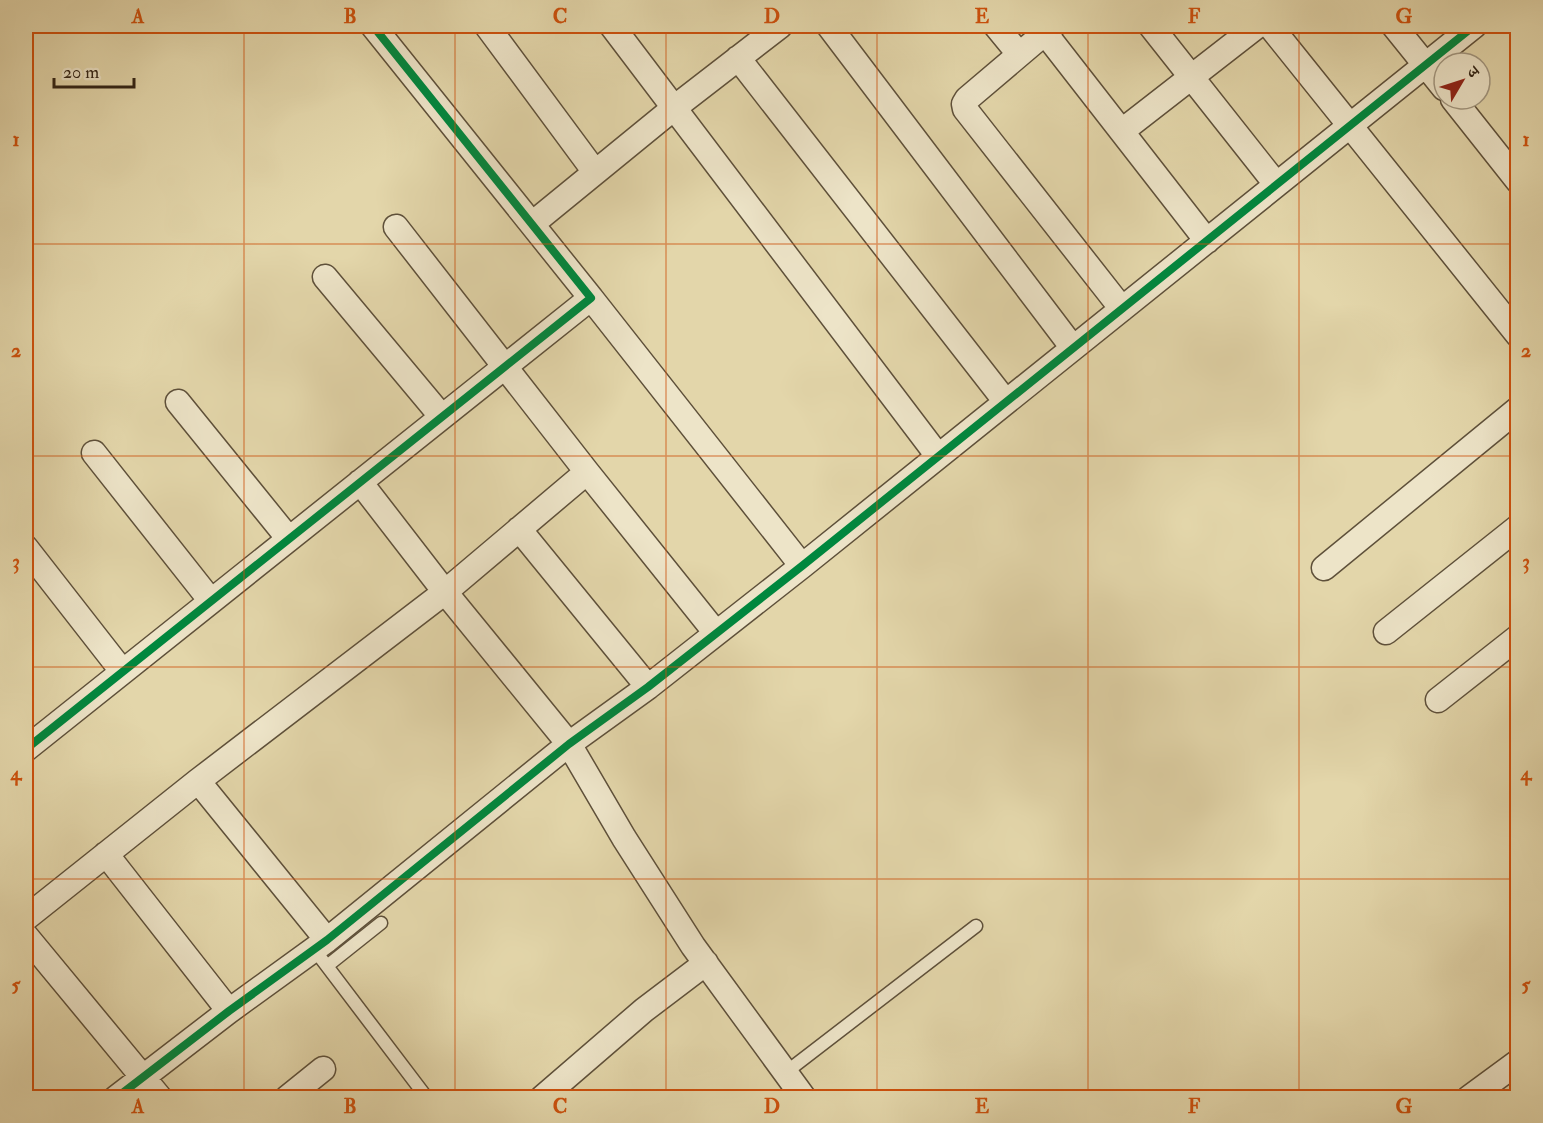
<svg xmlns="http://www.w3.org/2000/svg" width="1543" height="1123" font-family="'IM FELL Double Pica','Noto Serif Devanagari',serif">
<rect width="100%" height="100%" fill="#e3d6aa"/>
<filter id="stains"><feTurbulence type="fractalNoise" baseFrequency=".00333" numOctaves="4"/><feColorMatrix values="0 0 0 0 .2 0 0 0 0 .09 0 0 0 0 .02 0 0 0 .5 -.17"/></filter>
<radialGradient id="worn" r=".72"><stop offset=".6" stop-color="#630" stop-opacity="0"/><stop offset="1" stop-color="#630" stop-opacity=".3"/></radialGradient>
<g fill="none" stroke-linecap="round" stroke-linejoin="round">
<!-- service casing -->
<g stroke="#5e503a" stroke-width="15">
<path id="service" d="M314 949 427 1098
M327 966 381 923
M785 1073 976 926"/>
</g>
<!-- minor casing -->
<g stroke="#5e503a" stroke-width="27">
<path id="minor" d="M487 26 595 172
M612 26 938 456
M829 26 1073 348
M996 26 1019 54
M1053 26 967 99 964 104 965 109 1122 309
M1151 26 1276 184
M1270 26 1518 335
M1394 26 1444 88
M1045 33 1207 241
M738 58 1006 402
M1453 99 1518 181
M1122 131 1257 26
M532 224 674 108 780 26
M396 227 587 472 716 633
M325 277 442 417
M591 298 802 566
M178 402 289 539
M94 453 211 601
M360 482 445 592 569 744 624 838 693 946 804 1098
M519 529 648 687
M26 548 122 671
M1324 568 1518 409
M1386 632 1518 527
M1438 700 1518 637
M26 749 591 298 373 26
M198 781 327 940
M106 854 229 1011
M26 918 198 781 445 592 587 472
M26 936 160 1098
M116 1098 229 1011 327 940 569 744 648 687 802 566 1474 26
M287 1098 323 1069
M542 1098 644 1010 706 963
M1469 1098 1518 1062"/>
</g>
<!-- service -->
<use href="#service" stroke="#ede4c8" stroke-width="12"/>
<!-- minor -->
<use href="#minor" stroke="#ede4c8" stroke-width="24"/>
<!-- cycleway casing -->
<g stroke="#ede4c8" stroke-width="11">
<path id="cycleway" d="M26 749 591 298 373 26
M116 1098 229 1011 327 940 569 744 648 687 802 566 1474 26"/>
</g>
<!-- cycleway -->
<use href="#cycleway" stroke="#00873e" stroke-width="8"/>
</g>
<!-- grid -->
<path fill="none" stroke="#cd510d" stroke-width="1.5" stroke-opacity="0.55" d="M244 26V1098M455 26V1098M666 26V1098M877 26V1098M1088 26V1098M1299 26V1098M26 244H1518M26 456H1518M26 667H1518M26 879H1518"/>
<!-- margin -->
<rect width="1543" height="1123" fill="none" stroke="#e3d6aa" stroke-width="66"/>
<!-- north arrow -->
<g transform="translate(1462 81) rotate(51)"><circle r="28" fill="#ede4c8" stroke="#a29780" stroke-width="1.5"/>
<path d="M0-4.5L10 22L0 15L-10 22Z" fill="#8f2418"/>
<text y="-9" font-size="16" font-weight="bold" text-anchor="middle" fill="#312315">उ</text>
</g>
<!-- scale -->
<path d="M54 78v9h80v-9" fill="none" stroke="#312315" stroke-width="3"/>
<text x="63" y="78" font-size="18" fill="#312315" stroke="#ede4c8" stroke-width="4.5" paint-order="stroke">20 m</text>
<rect x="33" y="33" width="1477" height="1057" fill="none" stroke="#cd510d" stroke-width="2"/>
<g font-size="20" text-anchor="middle" font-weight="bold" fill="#cd510d">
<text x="138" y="23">A</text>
<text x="350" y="23">B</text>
<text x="560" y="23">C</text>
<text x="772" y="23">D</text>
<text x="982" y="23">E</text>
<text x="1194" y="23">F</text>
<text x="1404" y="23">G</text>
<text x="16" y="146">1</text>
<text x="1526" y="146">1</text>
<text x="16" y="357">2</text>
<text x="1526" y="357">2</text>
<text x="16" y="568">3</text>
<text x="1526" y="568">3</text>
<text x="16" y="780">4</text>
<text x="1526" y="780">4</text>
<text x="16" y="991">5</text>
<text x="1526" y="991">5</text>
<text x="138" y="1113">A</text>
<text x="350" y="1113">B</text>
<text x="560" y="1113">C</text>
<text x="772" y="1113">D</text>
<text x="982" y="1113">E</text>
<text x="1194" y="1113">F</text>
<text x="1404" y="1113">G</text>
</g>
<rect width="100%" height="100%" filter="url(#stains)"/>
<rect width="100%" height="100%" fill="url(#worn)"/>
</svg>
